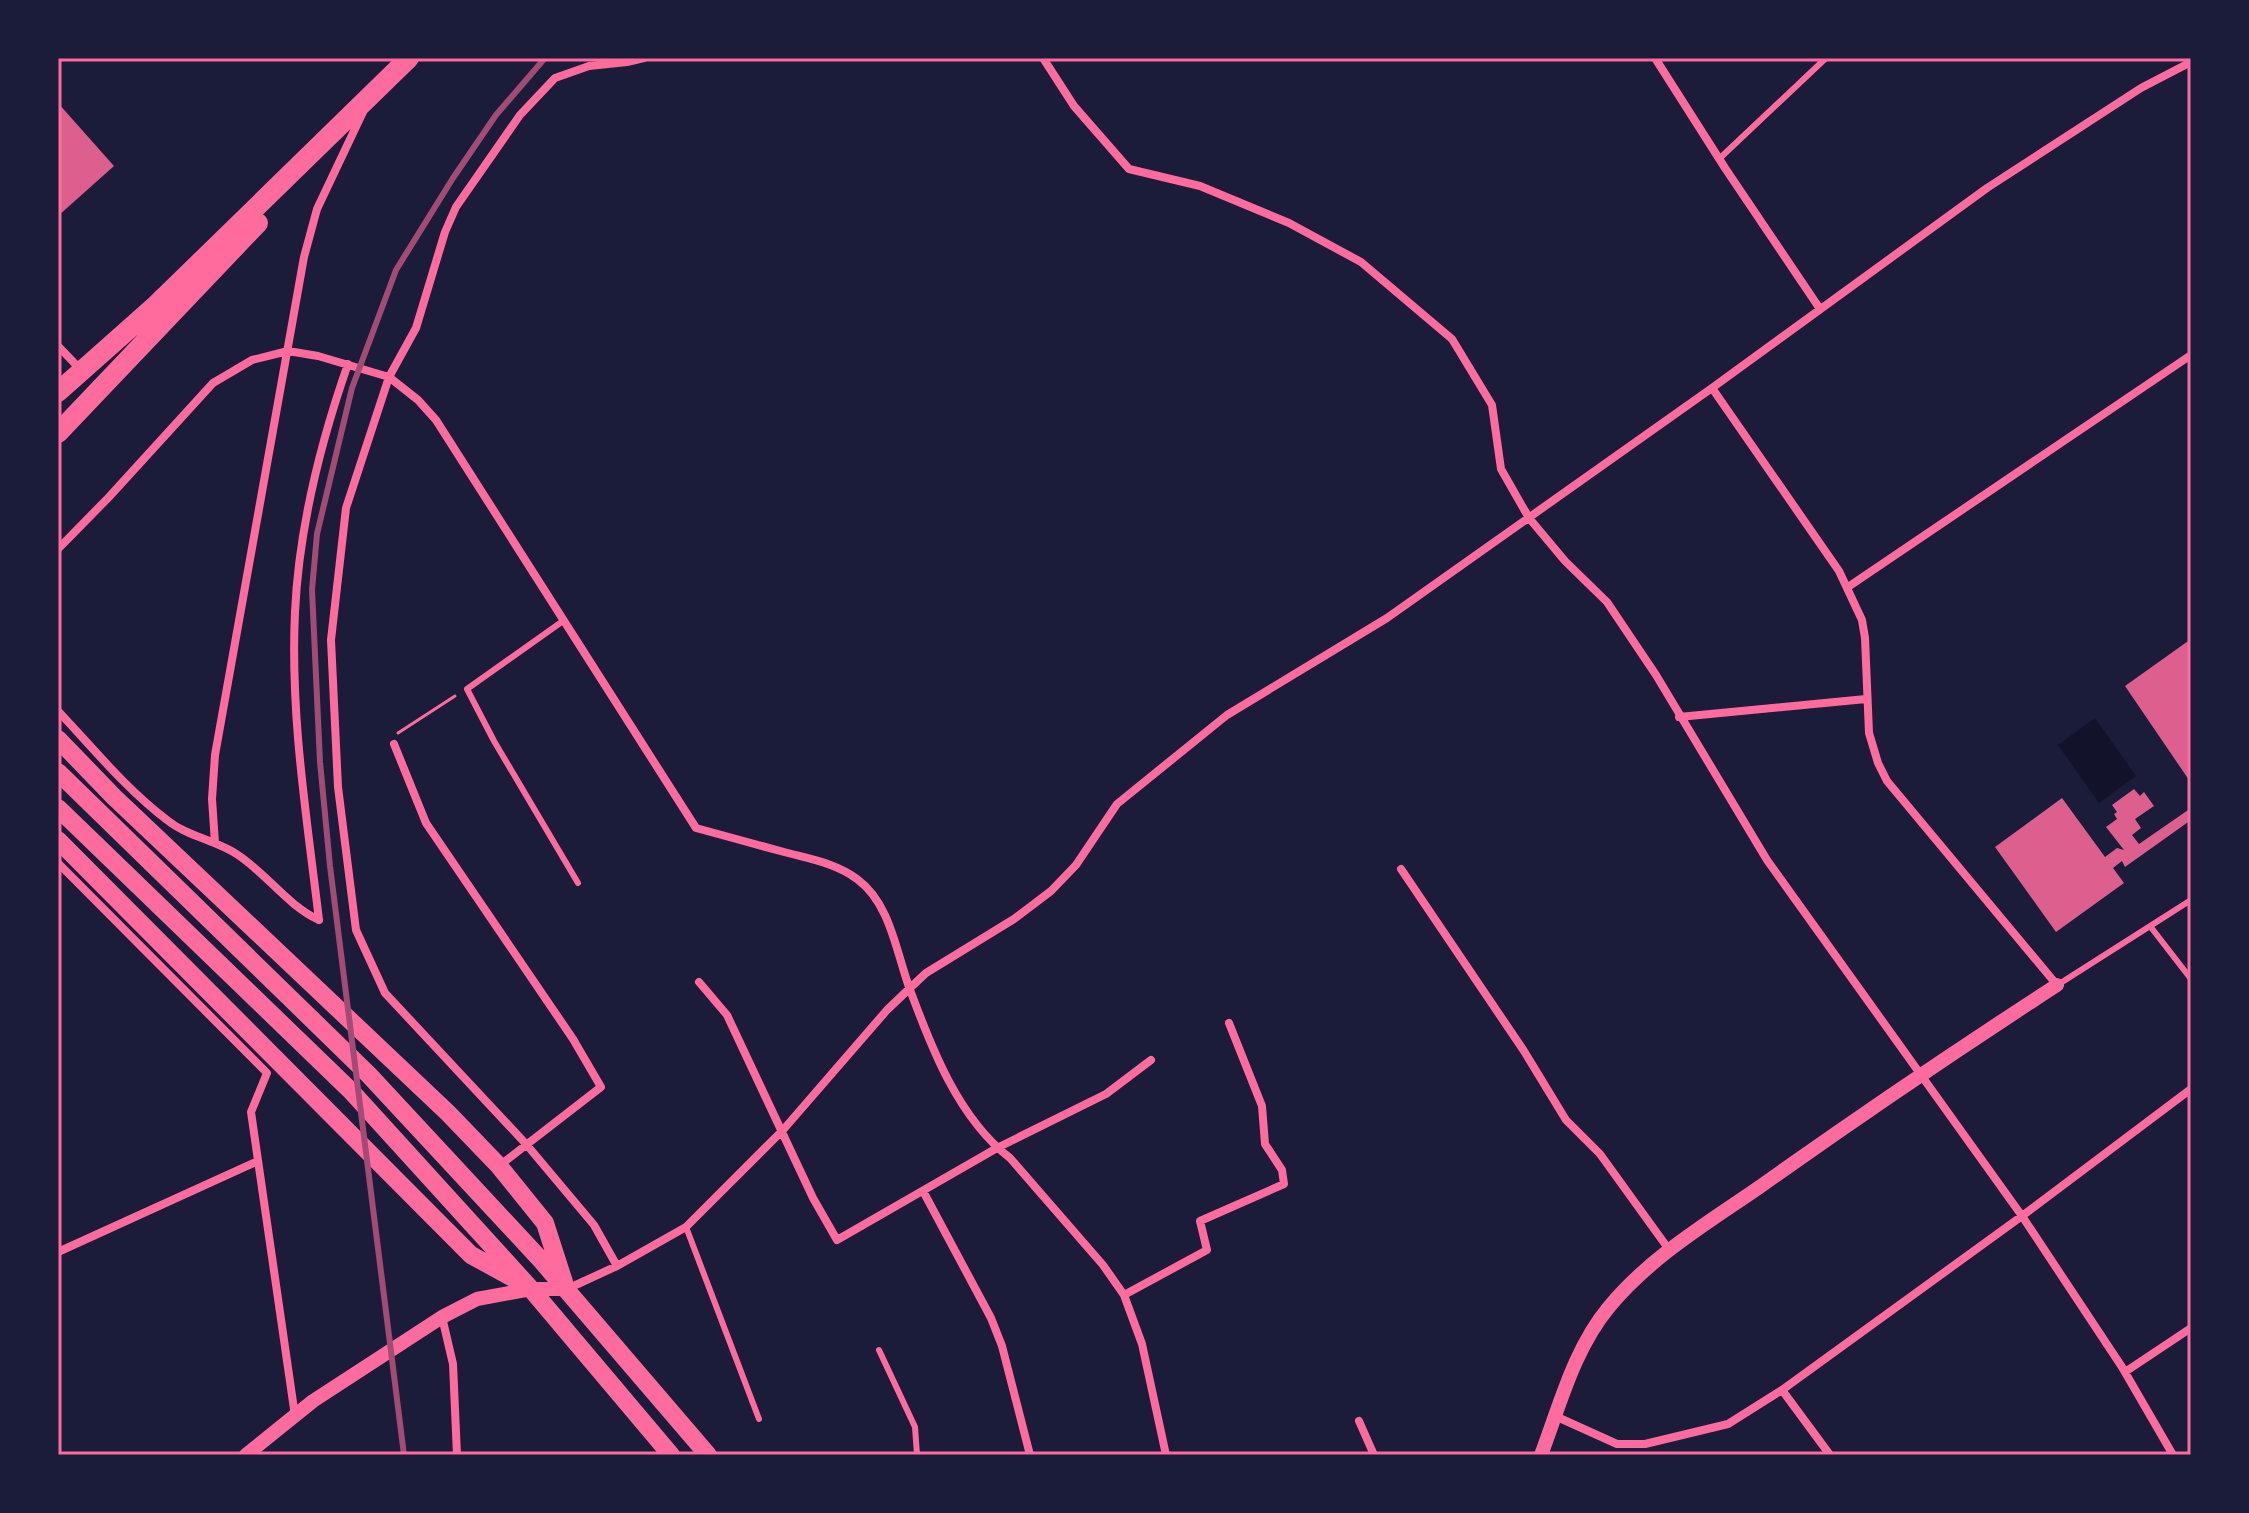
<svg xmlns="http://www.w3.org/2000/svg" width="2249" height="1513" font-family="Cabin,sans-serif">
<rect width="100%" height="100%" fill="#1b1b3a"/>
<!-- water -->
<path fill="#12122b" d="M2095 718 2136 776 2099 803 2058 745Z"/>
<!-- building -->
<path fill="#dd5f8e" d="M58 103 114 166 58 216Z
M2191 639V783L2125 686Z
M2134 789 2140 796 2144 792 2154 806 2135 819 2141 828 2132 835 2139 844 2191 808V820L2125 867 2122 861 2113 868 2124 883 2056 932 1995 847 2062 798 2105 857 2117 848 2124 850 2106 827 2117 819 2114 814 2117 812 2112 805Z"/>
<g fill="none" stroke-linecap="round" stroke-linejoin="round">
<!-- path -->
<path stroke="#ff6b9d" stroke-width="3" d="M398 733 455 696"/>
<!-- service -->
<path stroke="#ff6b9d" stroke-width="6" d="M1719 159 1826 58
M563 621 467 689 494 741 578 883
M2150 926 2191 979
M2059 984 2191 900
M686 1227 759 1419
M879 1350 915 1427 917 1455"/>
<!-- minor -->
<path stroke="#ff6b9d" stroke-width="8" d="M1043 58 1074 106 1129 169 1200 186 1289 223 1361 262 1452 339 1492 405 1501 469 1529 518 1565 561 1607 602 1656 675 1767 860 2022 1216 2122 1367 2173 1455
M1655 58 1725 168 1820 309
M58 346 81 370
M1712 388 1839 571 1862 620 1865 638 1869 733 1878 763 1887 781 2057 985
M58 549 109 497 213 383 252 360 288 351 318 356 389 377 418 400 436 420 696 828C725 836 755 844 784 852 810 859 836 863 857 879 890 903 896 951 909 987 931 1047 958 1118 1010 1158L1103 1265 1124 1295 1142 1344 1166 1455
M1848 587 2191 355
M58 711C93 748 126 789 167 820 188 837 216 840 238 855 268 875 287 905 319 920
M1679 717 1866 699
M394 744 426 823 573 1039 601 1087 499 1166
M215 843 212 799 215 755 304 257 317 209 363 112
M58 863 267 1073 251 1112 295 1416
M1401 869 1524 1051 1566 1120 1600 1154 1670 1251
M319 920C307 819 290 715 295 612 299 527 320 444 348 364
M699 982 727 1015 813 1198 837 1240 997 1148 1106 1094 1151 1060
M923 1191 991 1318 1002 1346 1030 1455
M58 1252 258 1161
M617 1266 594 1225 526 1144 385 993 356 930 338 787 331 640 346 508 389 377 416 328 445 232 456 207 520 115 555 78 589 66 627 62 644 58
M567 1289 617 1266 686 1227 783 1130 887 1010 910 988 926 973 1014 919 1051 891 1076 865 1117 804 1227 715 1387 618 1712 388 1987 188 2141 88 2191 62
M1124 1295 1207 1250 1200 1221 1284 1184 1282 1170 1265 1144 1262 1106 1229 1023
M442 1317 453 1364 457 1455
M2125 1372 2191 1328
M1782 1390 1830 1455
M1555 1416 1617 1444H1645L1728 1424 1782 1390 2022 1216 2191 1089
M1359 1421 1374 1455"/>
<!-- tertiary -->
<path stroke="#ff6b9d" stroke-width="14" d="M246 1455 313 1401 442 1317 477 1299 531 1289H566
M1541 1455C1560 1405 1574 1349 1609 1307 1650 1257 1709 1222 1761 1186 1858 1117 1957 1050 2057 985"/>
<!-- primary -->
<path stroke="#ff6b9d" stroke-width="18" d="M58 739 114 797 448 1113 499 1166 545 1223 564 1282
M58 772 369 1075 540 1259 708 1455
M58 808 351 1091 531 1289 671 1455
M58 840 471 1255 518 1281"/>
<!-- trunk -->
<path stroke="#ff6b9d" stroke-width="20" d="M58 392 156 305 409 58
M58 433 258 223"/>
<!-- rail -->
<path stroke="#a44b75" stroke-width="6" d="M404 1455 330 866 320 762 312 590 317 534 352 388 396 270 453 178 496 115 545 58"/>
</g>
<!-- border -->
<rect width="2249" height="1513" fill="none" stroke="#1b1b3a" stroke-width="120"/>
<rect x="60" y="60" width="2129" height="1393" fill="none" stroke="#ff6b9d" stroke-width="3"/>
</svg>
